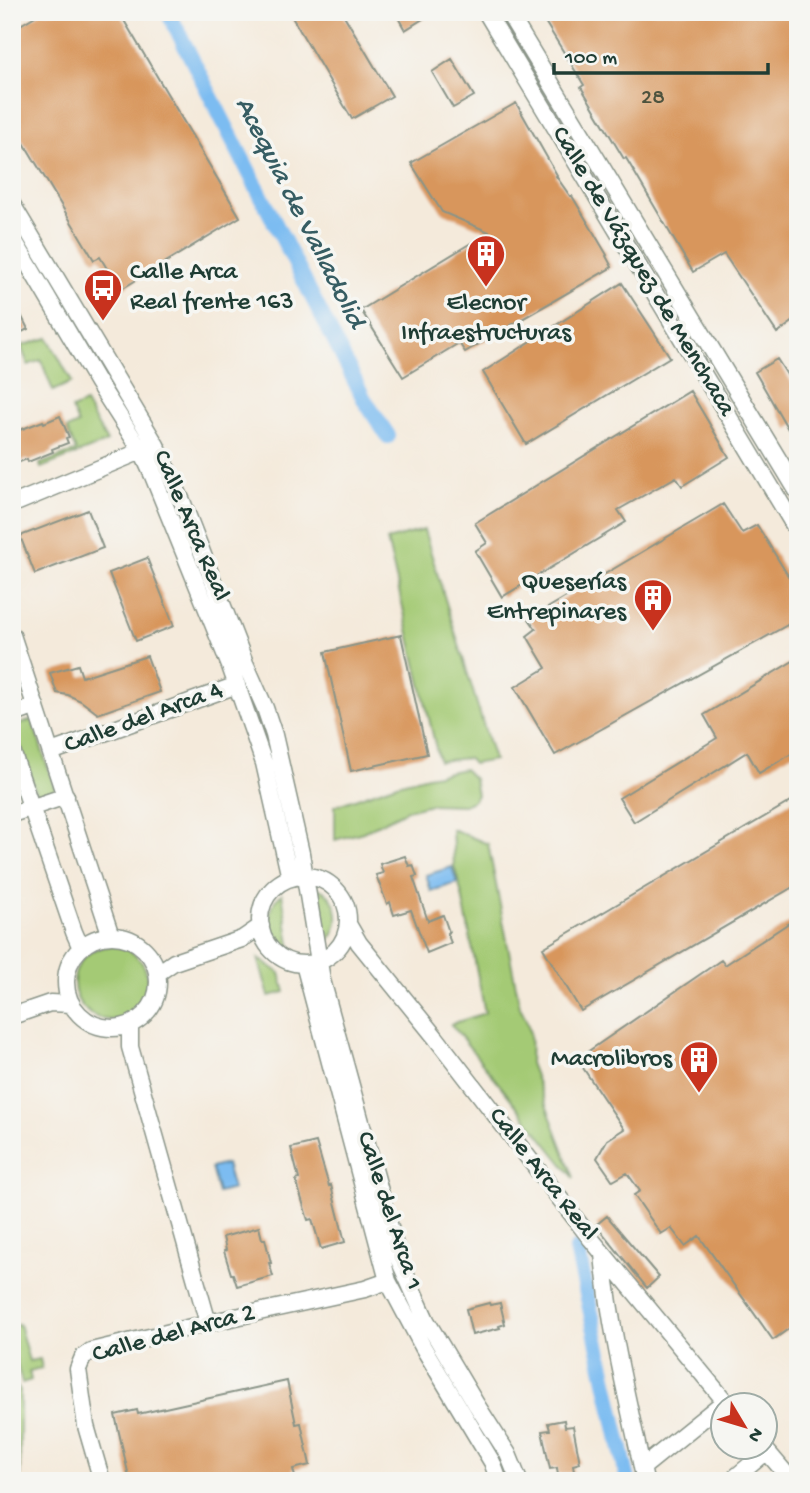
<svg xmlns="http://www.w3.org/2000/svg" width="810" height="1493" font-family="'Gochi Hand',sans-serif">
<rect width="100%" height="100%" fill="#f6f6f2"/>
<filter id="ink" filterUnits="userSpaceOnUse"><feTurbulence type="fractalNoise" baseFrequency=".0143" numOctaves="2"/><feDisplacementMap in="SourceGraphic" scale="14" xChannelSelector="R" yChannelSelector="G"/><feConvolveMatrix kernelMatrix="1 2 1 2 8 2 1 2 1" color-interpolation-filters="sRGB"/></filter>
<filter id="wash" filterUnits="userSpaceOnUse"><feTurbulence type="fractalNoise" baseFrequency=".00686" numOctaves="4" result="noise"/><feDisplacementMap in="SourceGraphic" scale="28" xChannelSelector="R" yChannelSelector="G"/><feGaussianBlur stdDeviation="1.57" result="paint"/><feColorMatrix in="noise" values="0 0 0 0 0 0 0 0 0 0 0 0 0 0 0 0 0 1.4 0 .05"/><feComposite in="paint" operator="in"/></filter>
<g filter="url(#wash)">
<rect width="100%" height="100%" fill="#f4eadb"/>
<!-- green -->
<path fill="#a4ca75" stroke="#628454" stroke-width="2" d="M48 338 72 382 53 391 41 360 28 365 21 346Z
M85 403 107 442 41 468 40 464 76 451 67 429 78 424 72 409Z
M424 530 494 760 473 764 468 758 439 761 387 540Z
M32 720 56 792 38 799 14 726Z
M464 769 474 779 477 795 473 801 464 805 431 804 407 810 363 832 335 840V806L397 784 428 776Z
M452 829 488 844 520 1007C532 1029 531 1039 530 1063L574 1178 451 1024 485 1013 462 895 454 866Z
M313 887C341 893 345 930 323 945Z
M282 894 291 950C284 946 277 942 273 935 266 921 270 903 282 894Z
M74 983a37 37 0 1 1 74 0a37 37 0 1 1-74 0Z
M258 958 280 973 285 992 269 996Z
M19 1324 29 1361 40 1359 42 1368 29 1371 31 1380 22 1383 12 1346V1326Z
M12 1382 20 1390V1477L12 1471Z"/>
<!-- water -->
<path fill="#7cbcf1" stroke="#4e7c92" stroke-width="2" d="M452 867 457 883 431 891 426 875Z
M226 1164 233 1189 218 1193 211 1168Z"/>
<g fill="none" stroke-linecap="round" stroke-linejoin="round">
<!-- canal -->
<path stroke="#7cbcf1" stroke-width="16" d="M168 12 365 401 388 436
M577 1249 628 1481"/>
</g>
<g id="blocks">
<!-- building -->
<path fill="#d8965c" d="M42 12H119L240 217 120 290 100 257 94 260 12 123V108L17 105 12 97V30Z
M289 12H342L392 96 352 119Z
M395 12H434L405 30Z
M539 12H793L798 19V318L777 333 724 254 693 272 626 158 624 159 581 87 584 85Z
M452 59 474 96 453 108 432 72Z
M516 103 557 175 556 176 570 196H572L607 255 606 256 612 267 465 352 459 343 403 377 361 310 489 232 442 212 411 163Z
M622 283 670 357 526 444 483 372Z
M12 297 28 329 12 337Z
M777 359 798 392V423L788 429 755 372Z
M690 391 729 457 682 486 676 477 618 510 626 522 502 597 475 551 487 543 475 523Z
M60 416 69 437 66 438 68 443 52 449 53 452 28 462 27 459 12 465V433L43 421 44 423Z
M723 504 742 533 757 525 798 592V619L555 755 515 687 546 668 527 636 536 629 529 619Z
M88 510 103 548 35 574 20 536Z
M147 558 174 626 136 641 109 573Z
M401 635 427 754 351 771 325 652Z
M147 656 160 692 98 714 81 701 68 695 57 693 50 673 78 665 82 677Z
M798 658V750L759 773 747 752 634 822 619 798 717 738 704 715Z
M798 797V884L581 1011 543 948Z
M405 856 409 866 413 865 417 876 413 877 428 921 443 915 449 932 447 933 451 943 427 953 411 910 394 915 390 902 387 904 376 875 383 873 380 864Z
M798 917V1322L773 1340 699 1236 685 1246 671 1228 661 1234 634 1195 640 1191 627 1173 613 1181 597 1158 607 1140 624 1129 577 1059 721 960 725 965Z
M316 1142 329 1186 331 1185 334 1198 345 1242 321 1249 312 1219 308 1220 296 1180 299 1179 291 1148Z
M607 1216 659 1277 647 1288 596 1225Z
M259 1227 262 1239H265L271 1263H269L273 1276 237 1286 233 1274H231L224 1251 226 1250 223 1237Z
M489 1303 490 1305 500 1303 505 1324 499 1326 500 1328 472 1335 466 1309Z
M287 1381 296 1424 301 1423 310 1465 293 1469 296 1481H130L115 1415 137 1410 138 1414Z
M564 1420 565 1427 573 1426 580 1463 573 1465 574 1472 558 1475 557 1468 550 1469 542 1431 550 1430 548 1423Z"/>
</g>
</g>
<g filter="url(#ink)">
<use href="#blocks" fill-opacity="0" stroke="#8a9488" stroke-width="2"/>
<g fill="none" stroke-linecap="round" stroke-linejoin="round">
<!-- street casing -->
<g stroke="#8a9488" stroke-width="19">
<path id="street" d="M486 12 798 532
M508 12 798 492
M12 204 156 445 182 501 245 663 265 708 274 735 301 853 322 980 399 1260 426 1320 476 1404 508 1454 519 1481
M12 237 98 383 142 452 153 476 230 666 264 763 290 878
M12 502H18L151 447
M12 635 111 936
M12 715 36 706
M12 751 74 932 81 948
M51 752 237 685
M12 814 66 796
M260 920a44 44 0 1 1 88 0a44 44 0 1 1-88 0Z
M348 924 359 943 436 1038 591 1239 729 1406
M66 982a46 46 0 1 1 92 0a46 46 0 1 1-92 0Z
M304 964 388 1281 423 1347 492 1462 499 1481
M158 973 174 962 242 939 261 926
M12 1016 50 1003 71 1004
M130 1025V1047L208 1323
M603 1254C610 1331 629 1405 645 1481
M764 1448 792 1481
M642 1468 725 1401
M102 1481 86 1426 78 1369 83 1357 91 1351 208 1323 365 1289 388 1281
M731 1481 767 1451"/>
</g>
<!-- street -->
<use href="#street" stroke="#fff" stroke-width="16"/>
</g>
</g>
<!-- icons -->
<defs>
<g id="building-pin" transform="scale(2.0125)"><path d="M0 17L-7.5 6A9.5 9.5 0 1 1 7.5 6Z" fill="#c8321e" stroke="#f6f6f2"/><path d="M-4-6H4V6H1V3H-1V6H-4ZM-2.5-4.3h1.7v1.8h-1.7ZM.8-4.3h1.7v1.8H.8ZM-2.5-1h1.7V.8h-1.7ZM.8-1h1.7V.8H.8Z" fill="#fff"/></g>
<g id="bus-pin" transform="scale(2.0125)"><path d="M0 17L-7.5 6A9.5 9.5 0 1 1 7.5 6Z" fill="#c8321e" stroke="#f6f6f2"/><path d="M-5-6H5V4H4V6H2V4H-2V6H-4V4H-5ZM-3.5-4V0h7V-4ZM-3.5 1.2v1.5H-2V1.2ZM2 1.2v1.5H3.5V1.2Z" fill="#fff"/></g>
</defs>
<g fill-rule="evenodd">
<use href="#building-pin" x="486" y="254"/>
<use href="#bus-pin" x="103" y="288"/>
<use href="#building-pin" x="653" y="598"/>
<use href="#building-pin" x="699" y="1060"/>
</g>
<g text-anchor="middle" dominant-baseline="central" stroke-width="7" stroke-linejoin="round" paint-order="stroke">
<!-- number labels -->
<g font-size="23" fill="#4d533e">
<text x="653" y="98">28</text>
</g>
<!-- street labels -->
<g font-size="26" fill="#1f3d34" stroke="#f6f6f2">
<text transform="translate(642 272) rotate(59)">Calle de Vázquez de Menchaca</text>
<text transform="translate(190 526) rotate(67)">Calle Arca Real</text>
<text transform="translate(144 719) rotate(-20)">Calle del Arca 4</text>
<text transform="translate(542 1175) rotate(52)">Calle Arca Real</text>
<text transform="translate(388 1211) rotate(72)">Calle del Arca 1</text>
<text transform="translate(174 1335) rotate(-15)">Calle del Arca 2</text>
</g>
<!-- poi labels -->
<g font-size="26" fill="#1f3d34" stroke="#f6f6f2" text-anchor="end">
<text x="130" y="273" text-anchor="start">Calle Arca<tspan x="130" dy="30">Real frente 163</tspan></text>
<text x="486" y="304" text-anchor="middle">Elecnor<tspan x="486" dy="30">Infraestructuras</tspan></text>
<text x="626" y="583">Queserías<tspan x="626" dy="30">Entrepinares</tspan></text>
<text x="672" y="1060">Macrolibros</text>
</g>
<!-- water labels -->
<g font-size="28" font-style="italic" fill="#365d63" stroke="#f6f6f2">
<text transform="translate(299 213) rotate(63)">Acequia de Valladolid</text>
</g>
</g>
<!-- margin -->
<rect width="810" height="1493" fill="none" stroke="#f6f6f2" stroke-width="42"/>
<!-- north arrow -->
<g transform="translate(744 1426) rotate(128)"><circle r="33" fill="#f6f6f2" stroke="#a0aca6" stroke-width="2"/>
<path d="M0-5L12 26L0 18L-12 26Z" fill="#c8321e"/>
<text y="-10" font-size="19" font-weight="bold" text-anchor="middle" fill="#1f3d34">N</text>
</g>
<!-- scale -->
<path d="M554 63v10h214v-10" fill="none" stroke="#1f3d34" stroke-width="3.5"/>
<text x="565" y="63" font-size="21" fill="#1f3d34" stroke="#f6f6f2" stroke-width="5" paint-order="stroke">100 m</text>
</svg>
